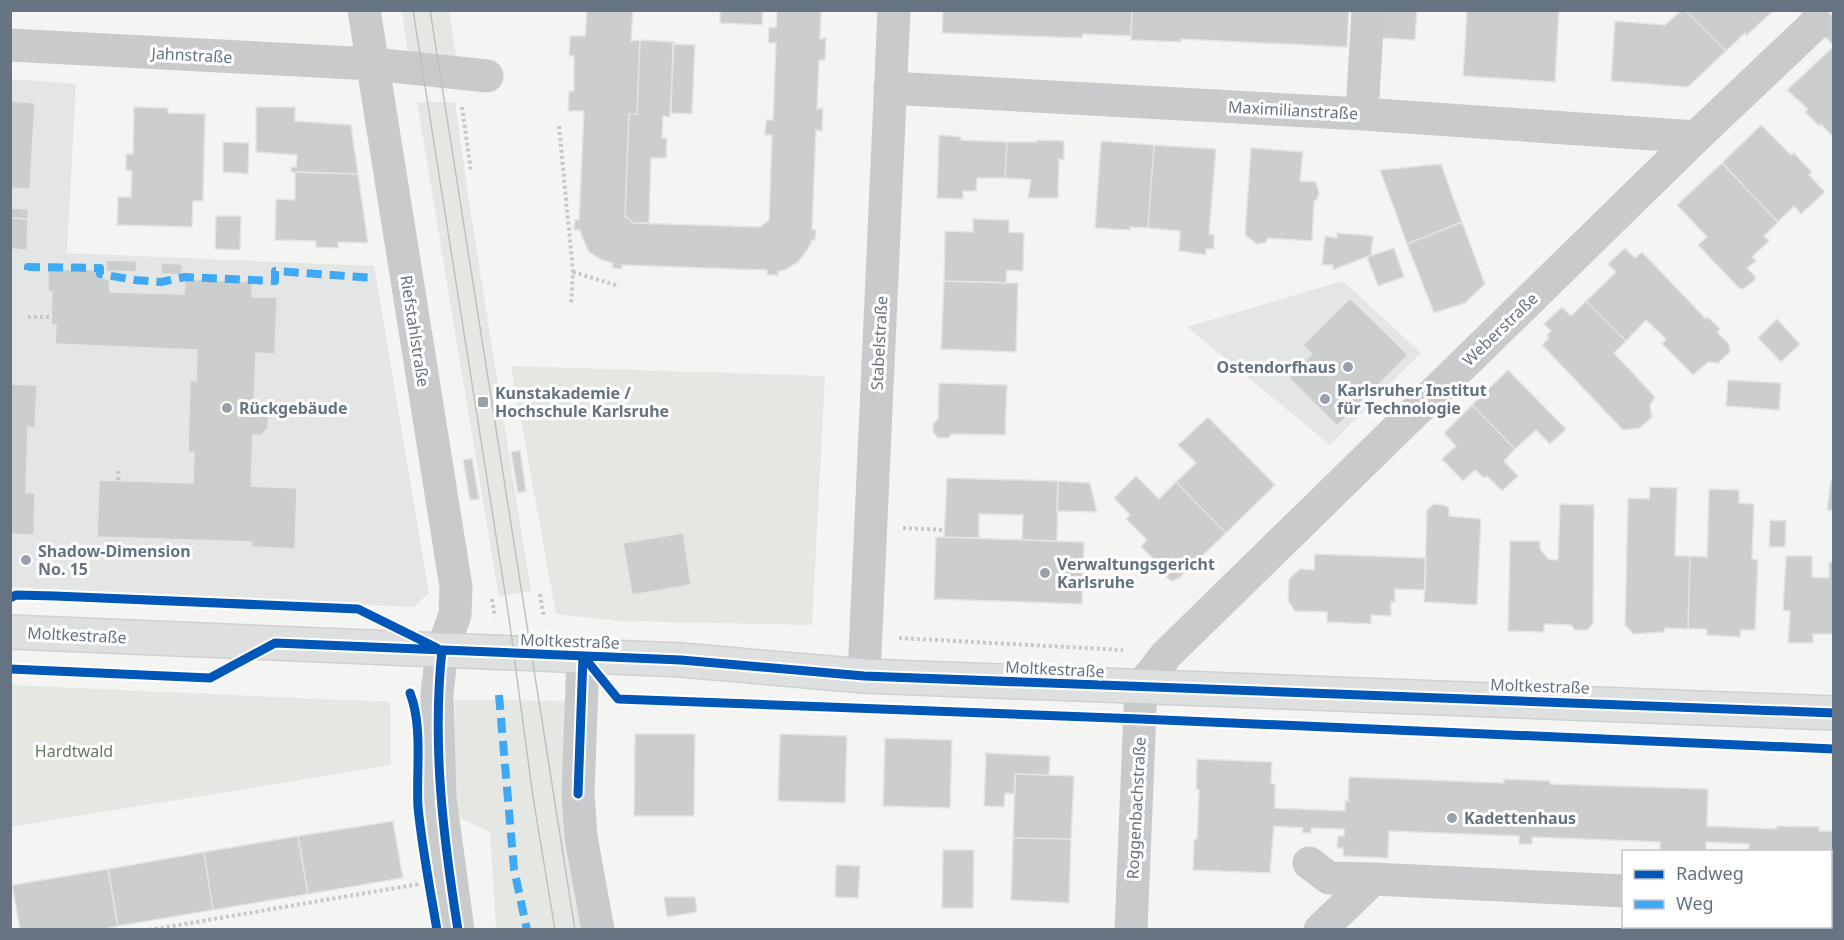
<svg xmlns="http://www.w3.org/2000/svg" width="1844" height="940" font-family="'Noto Sans',sans-serif">
<rect width="100%" height="100%" fill="#f4f5f3"/>
<!-- built -->
<path fill="#e4e6e6" d="M11 79 76 84 67 253 374 266 429 593 414 607 11 587Z
M1343 281 1421 353 1330 445 1187 327Z"/>
<!-- green -->
<path fill="#e4e7e2" d="M402 11H449L456 56 408 55Z
M417 102H455L469 202 531 591 499 597Z
M511 366 825 376 812 625 618 621 556 614Z
M11 685 390 702 391 765 11 827Z
M455 700 568 701 586 929H496L490 832 453 815Z"/>
<!-- building -->
<path fill="#cccece" stroke="#e4e4e3" stroke-width="1.5" d="M587 10H633L631 41 640 40 637 114H629L625 216 633 223 760 227 769 220 772 135H765L766 120H773L776 43H768L769 27 776 28 777 10H821L820 39 826 38 825 60H819L817 109 823 108 822 131 816 130 812 229 816 230 815 240H812L808 249 798 262 785 270 778 271V275H767V270L622 265V269L612 268 613 263 602 260 589 252 582 237 580 230H574L575 220H579L584 111H568L569 91H574V56H569L570 36H585Z
M720 10H763L762 25 720 23Z
M943 10H1132L1131 36 1083 34 1082 38 942 33Z
M1132 10H1349L1347 47 1181 39V42L1131 40Z
M1382 10H1417L1415 40 1381 38Z
M1467 10H1559L1555 82 1463 76Z
M1682 10H1685L1726 51 1688 87 1611 81 1615 21 1665 25Z
M1685 10H1774L1746 36 1745 33 1726 51Z
M1799 10H1827L1834 17V46Z
M640 40 674 42 670 117 663 116 662 138H667L666 158H651L649 223H633L625 216 629 114H637Z
M673 44 695 45 692 114 671 113Z
M1834 46V138L1821 124 1819 126 1805 112 1808 109 1787 90Z
M10 101 35 103 30 189 10 188Z
M134 107 168 108V113L205 114 203 201H193L192 227 117 225 118 197H131L132 171 126 170V154H133Z
M256 107H295V121L351 125 358 174 291 172V167H296L297 155 256 152Z
M1761 125 1791 155 1794 153 1812 172 1809 175 1825 192 1801 214 1794 206 1778 222 1722 163Z
M939 135 961 137V140L1007 142 1005 178H977L976 191H963V199L937 198Z
M1037 140 1064 141V160L1059 159 1058 198H1028L1031 180 1005 178 1007 142H1037Z
M1101 141 1154 145 1148 228 1130 227V230L1095 228Z
M223 142 249 143 248 174 223 172Z
M1154 145 1216 149 1209 234 1214 235V249H1206V255L1179 251 1180 231 1148 228Z
M1251 148 1303 152 1300 181 1316 182 1319 193 1317 199 1314 201 1312 241 1268 238 1265 243 1257 244 1245 235Z
M1722 163 1778 222 1764 236 1769 241 1752 257 1756 261 1747 268 1755 276V280L1743 289 1739 288 1698 245 1707 237 1677 205Z
M1441 164 1462 222 1407 244 1380 170Z
M295 172 358 174 368 243 338 242V248L316 247V241L275 240 276 199 295 200Z
M10 208 28 209V219L10 218Z
M216 216H241L240 250 215 249Z
M10 218 28 219 27 250 10 249Z
M973 219 1009 220V232L1024 233 1023 271 1007 270 1006 283 944 281 945 231 973 232Z
M1462 222 1485 284 1465 303 1434 313 1407 244Z
M1337 233 1373 236 1371 255 1333 270V265H1322L1325 236 1337 238Z
M1394 248 1404 277 1378 286 1367 257Z
M1625 248 1635 258 1642 252 1706 319 1708 317 1720 329 1717 332 1729 344 1730 352 1718 363 1708 362 1693 375 1662 344 1666 339 1646 320 1626 341 1586 301 1616 272 1608 264Z
M106 260 137 261 136 272 106 271Z
M161 263 182 264V275L161 274Z
M48 269 97 270V276L109 280 110 292 184 294 185 279 252 282V297H277L275 354 256 353 254 404H261L268 412V428L261 436 253 435 251 486 297 488 295 549 252 547V542L97 537 99 480 193 483 194 452H188L190 380 196 381 197 350 55 344 56 325H51L52 292 48 291Z
M944 281 1018 283 1016 352 941 349Z
M1350 298 1408 355 1337 426 1289 378 1312 354 1303 345Z
M1586 301 1626 341 1614 353 1655 397 1650 405 1652 417 1640 428 1623 430 1542 345 1549 338 1547 335 1551 331 1544 324 1562 307 1571 316Z
M1777 319 1800 344 1781 362 1758 338Z
M1508 370 1566 429 1550 444 1536 430 1515 449 1472 405Z
M1728 380 1781 383 1779 410 1726 406Z
M939 383 1007 385 1005 435 952 434 948 438H938L933 432V424L938 419Z
M10 384 37 385 35 428 28 427 26 493H35L34 535 10 534Z
M1472 405 1515 449 1504 461 1518 476 1502 491 1487 476 1484 478 1475 470 1463 481 1442 459 1456 446 1444 433Z
M1208 417 1275 485 1226 533 1176 482 1196 463 1178 445Z
M520 450 526 491 518 493 511 452Z
M472 458 479 499 470 500 463 460Z
M1136 476 1159 499 1176 482 1226 533 1179 578 1172 581 1163 575 1158 563 1141 547 1147 540 1126 519 1130 515 1114 498Z
M947 478 1058 481 1057 541 1022 540 1023 515 979 514V538L944 537Z
M1831 480 1834 481V511L1827 510Z
M1058 481 1090 483 1097 512 1057 511Z
M1650 487 1677 488 1675 556H1690L1688 629 1665 628 1664 632 1633 634 1625 625 1628 498 1649 499Z
M1709 489 1739 490V503L1754 504 1752 559 1758 560 1755 630H1741L1740 637 1707 635V629H1688L1690 556 1707 557Z
M1434 504 1444 505 1449 508V516L1481 519 1477 605 1424 602 1427 510Z
M1560 504 1594 505 1593 624 1587 630H1575L1571 625 1544 624V632L1508 631 1510 541H1540V549L1548 559 1558 560Z
M1770 520 1786 521 1785 547H1769Z
M683 533 691 585 632 595 623 543Z
M936 537 1084 542 1082 604 934 599Z
M1315 554 1426 558 1425 590 1395 589V602H1391V616L1371 615V624L1327 622V612L1295 611 1288 601 1289 579 1300 569 1314 570Z
M1786 556H1812V577L1829 578V562H1834V634H1813V643H1788L1790 611 1783 610Z
M635 734H695L694 816H634Z
M780 734 847 736 845 803 778 801Z
M885 738 952 740 950 808 883 806Z
M986 753 1050 756 1049 775 1015 774V794L1005 793 1004 807 984 806Z
M1197 759 1272 762 1271 784H1275V808L1345 811V800L1348 801 1349 777 1504 783V779L1550 781V784L1708 789 1707 826 1776 829 1777 826 1819 827V831H1834V881H1830V852H1749V844L1706 842V852H1660V842L1532 837V844H1519V836L1389 831 1388 858 1343 856V848H1337L1338 836H1344V829L1311 828V833H1302L1303 828 1274 826 1270 873 1193 870 1194 839H1197L1199 790 1196 789Z
M1015 774 1074 776 1071 839 1013 838Z
M393 821 403 878 308 894 298 836Z
M298 836 308 894 213 910 204 852Z
M1013 838 1071 839 1069 903 1011 900Z
M943 850H974L973 908H942Z
M204 852 213 910 118 926 108 869Z
M836 865 860 866 858 898 835 897Z
M108 869 118 926 100 930H20L12 885Z
M664 897H695L697 912 667 917Z"/>
<g fill="none" stroke-linecap="round" stroke-linejoin="round">
<!-- major casing -->
<g stroke="#d0d1d1" stroke-width="36">
<path id="major" d="M10 632 681 660 864 676 1834 713"/>
</g>
<!-- path -->
<path stroke="#c7c8c8" stroke-width="4" stroke-dasharray="3 3" stroke-linecap="butt" d="M462 107 471 171
M559 126 573 272 571 304
M573 272 619 286
M28 317H52
M118 480 119 468
M903 528 945 530
M540 594 544 618
M492 599 495 617
M899 638 1123 650
M149 930 419 884"/>
<!-- minor -->
<path stroke="#c9cacb" stroke-width="33" d="M364 10 456 587 455 615 442 650 437 694 440 798 458 930
M10 45 373 64 487 76
M890 88 1362 114 1696 137
M1362 114 1368 10
M583 656 578 794 581 837 598 930
M864 676 894 10
M1309 863 1329 878 1373 879
M1830 900H1834
M1131 930 1141 687 1166 655 1696 137 1813 26
M1320 930 1373 879 1624 891"/>
<!-- major -->
<use href="#major" stroke="#dedfdf" stroke-width="33"/>
<!-- tram -->
<path stroke="#bfc0c2" stroke-width="1.5" d="M413 10 509 618 533 797 555 930
M430 10 575 930"/>
<!-- quiet -->
<path stroke="#3fa9f5" stroke-width="8" stroke-dasharray="15 8" stroke-linecap="butt" d="M28 270V267L100 268V274L135 280 161 282 185 277 275 281V271L375 278
M499 695 514 869 527 930
M1686 930V926"/>
<!-- cycleway casing -->
<g stroke="#fff" stroke-width="13">
<path id="cycleway" d="M10 598 16 595 55 596 358 609 437 648
M442 650C432 744 443 837 458 930
M583 656 618 699 1140 719 1834 749
M10 669 210 678 275 643 681 660 864 676 1834 713
M410 693C423 726 416 771 418 807 422 848 430 889 437 930
M578 794 583 656"/>
</g>
<!-- cycleway -->
<use href="#cycleway" stroke="#0057b8" stroke-width="9"/>
</g>
<!-- markers -->
<g fill="#98a1aa" stroke="#fff" stroke-width="2">
<circle cx="1348" cy="367" r="6"/>
<circle cx="1325" cy="399" r="6"/>
<rect x="477" y="396" width="12" height="12" rx="3"/>
<circle cx="227" cy="408" r="6"/>
<circle cx="26" cy="560" r="6"/>
<circle cx="1045" cy="573" r="6"/>
<circle cx="1452" cy="818" r="6"/>
</g>
<g text-anchor="middle" dominant-baseline="central" stroke-width="6" stroke-linejoin="round" paint-order="stroke">
<!-- street labels -->
<g font-size="16" fill="#667482" stroke="#fff">
<text transform="translate(192 55) rotate(3)">Jahnstraße</text>
<text transform="translate(1293 110) rotate(3)">Maximilianstraße</text>
<text transform="translate(1500 329) rotate(-44)">Weberstraße</text>
<text transform="translate(415 331) rotate(81)">Riefstahlstraße</text>
<text transform="translate(879 343) rotate(-87)">Stabelstraße</text>
<text transform="translate(77 635) rotate(3)">Moltkestraße</text>
<text transform="translate(570 641) rotate(2)">Moltkestraße</text>
<text transform="translate(1055 669) rotate(3)">Moltkestraße</text>
<text transform="translate(1540 686) rotate(2)">Moltkestraße</text>
<text transform="translate(1136 808) rotate(-87)">Roggenbachstraße</text>
</g>
<!-- poi labels -->
<g font-size="16" font-weight="bold" fill="#667482" stroke="#fff" text-anchor="start">
<text x="1336" y="367" text-anchor="end">Ostendorfhaus</text>
<text x="1337" y="390">Karlsruher Institut<tspan x="1337" dy="18">für Technologie</tspan></text>
<text x="495" y="393">Kunstakademie /<tspan x="495" dy="18">Hochschule Karlsruhe</tspan></text>
<text x="239" y="408">Rückgebäude</text>
<text x="38" y="551">Shadow-Dimension<tspan x="38" dy="18">No. 15</tspan></text>
<text x="1057" y="564">Verwaltungsgericht<tspan x="1057" dy="18">Karlsruhe</tspan></text>
<text x="1464" y="818">Kadettenhaus</text>
</g>
<!-- park labels -->
<g font-size="16" fill="#687965" stroke="#fff">
<text x="74" y="751">Hardtwald</text>
</g>
</g>
<!-- border -->
<rect width="1844" height="940" fill="none" stroke="#667482" stroke-width="24"/>
<!-- legend -->
<rect x="1622" y="850" width="210" height="78" fill="#ffffff" stroke="#c2c7cd" stroke-width="1.5"/>
<rect x="1634" y="870" width="30" height="9" fill="#0057b8" stroke="#c2c7cd" stroke-width="1.5"/>
<text x="1676" y="880" font-size="18" fill="#667482">Radweg</text>
<rect x="1634" y="900" width="30" height="9" fill="#3fa9f5" stroke="#c2c7cd" stroke-width="1.5"/>
<text x="1676" y="910" font-size="18" fill="#667482">Weg</text>
</svg>
